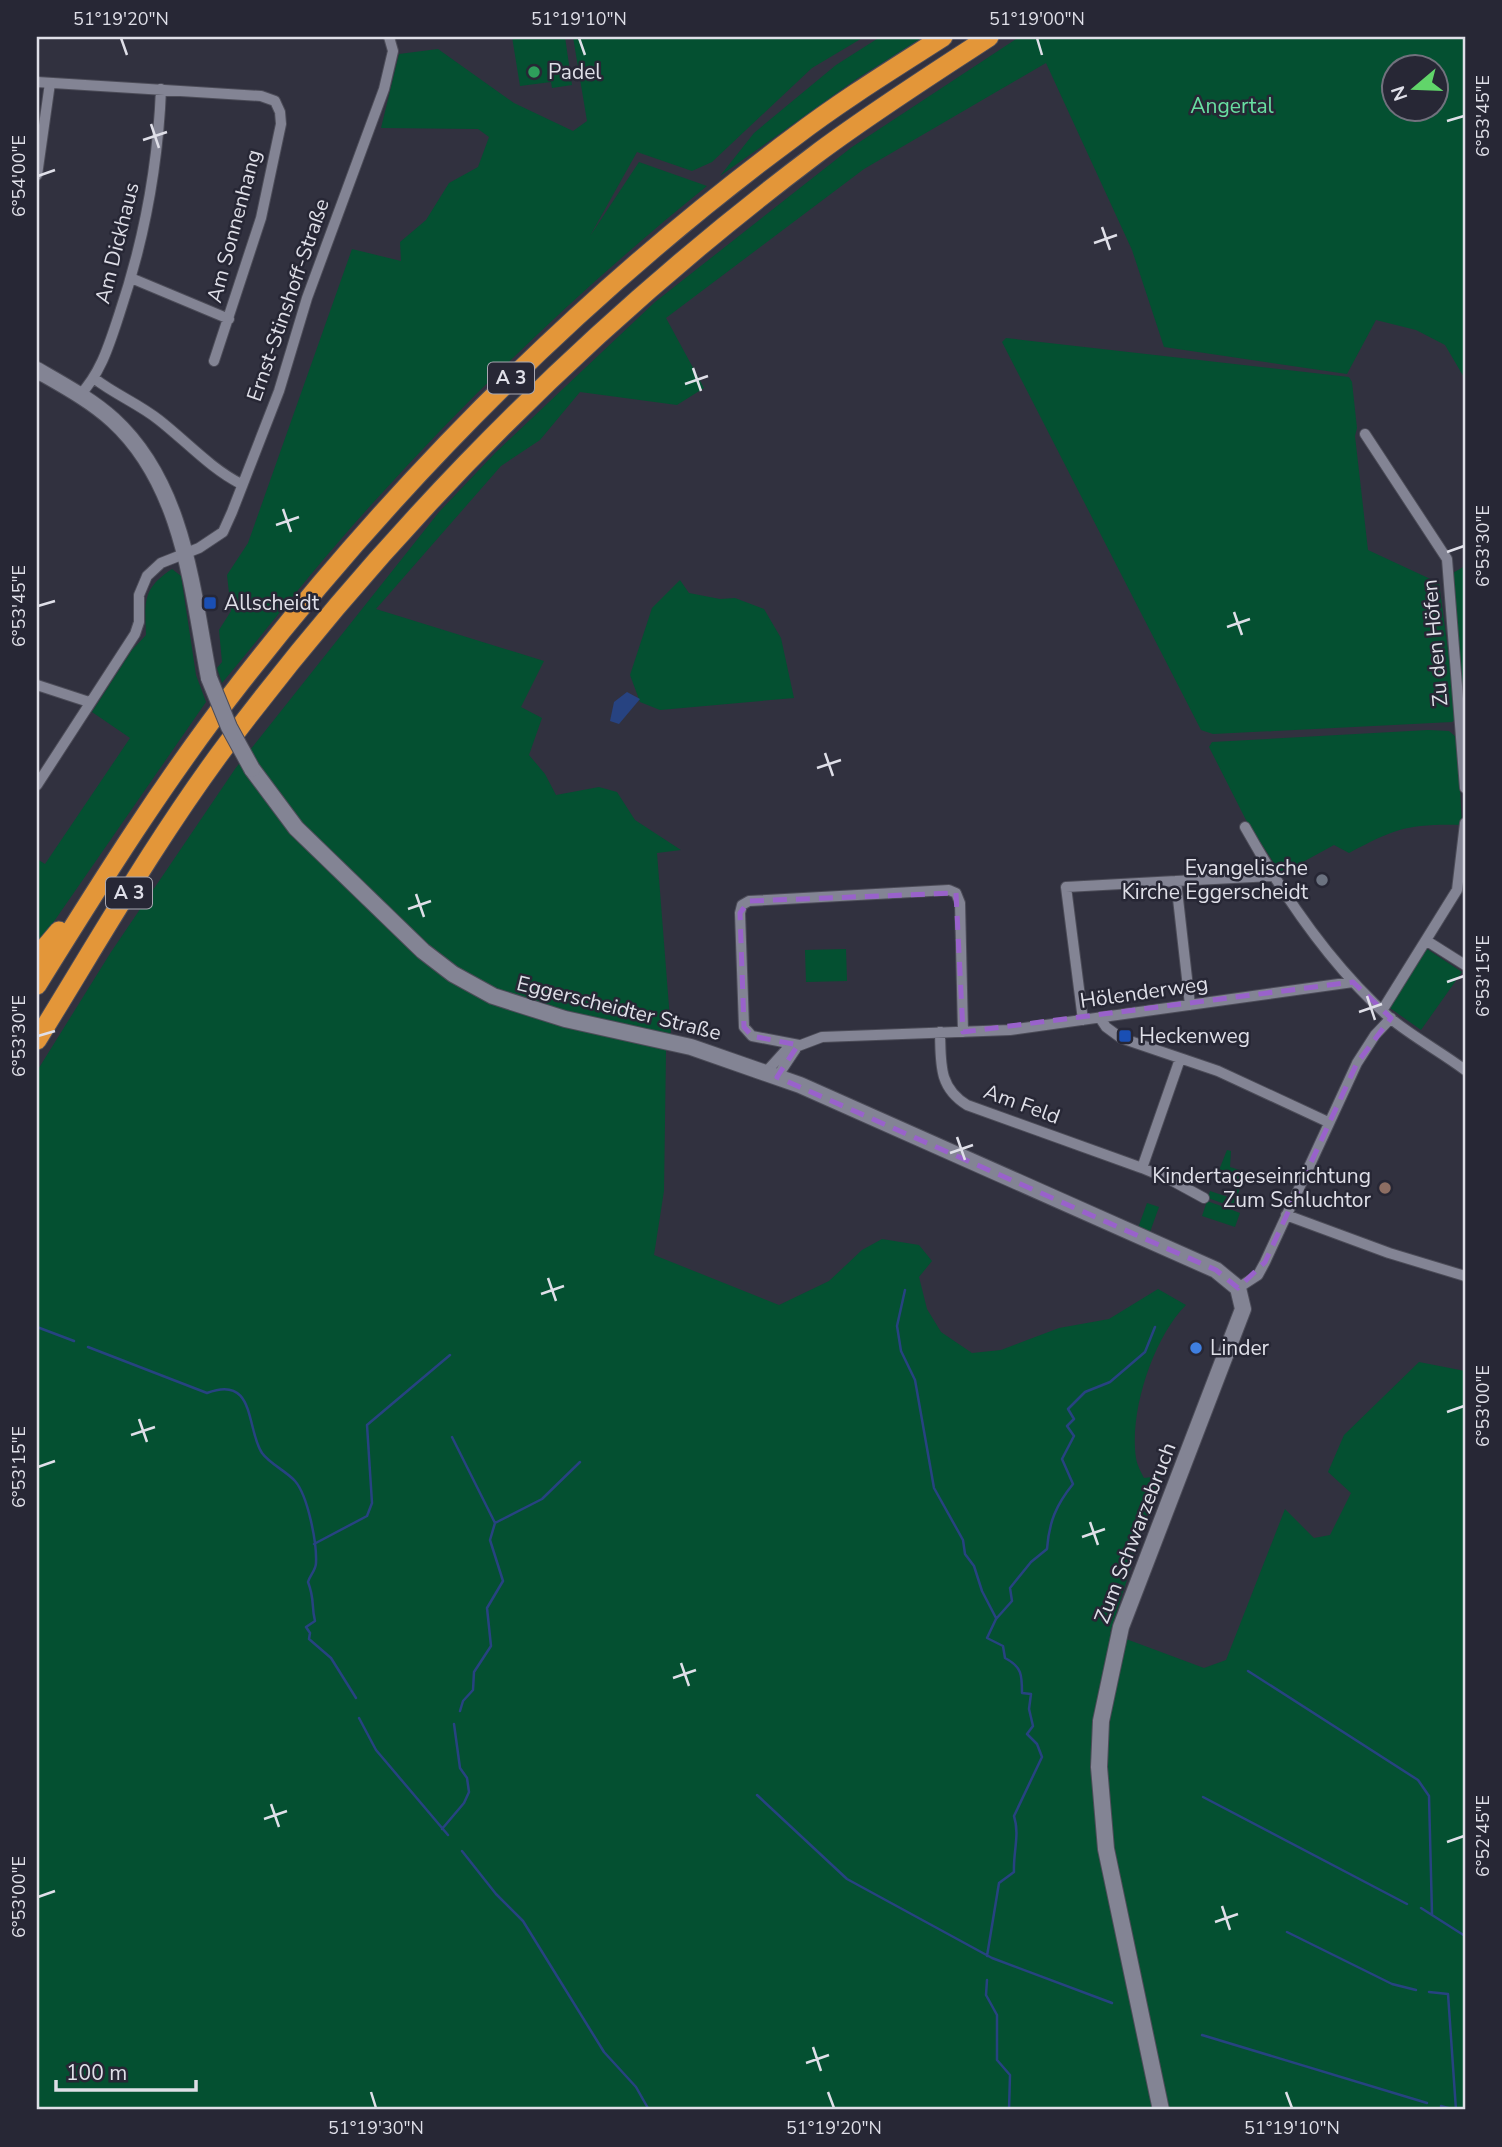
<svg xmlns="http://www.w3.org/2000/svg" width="1502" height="2147" font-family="'Nunito Sans',sans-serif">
<rect width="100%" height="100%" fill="#31313f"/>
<!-- green -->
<path fill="#045031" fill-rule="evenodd" d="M512 37H565L572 85 552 88 551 82 520 86Z
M573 37H864L812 68 712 162 692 171 637 152 590 236 639 162 707 186C587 283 476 389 372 504 320 561 272 623 222 683L217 668 222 662 219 630 231 611 227 575 248 543 352 249 401 261 400 242 426 220 449 183 478 167 489 137 478 129 381 128 399 54 438 49 514 103 573 131 587 121Z
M880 37H923L855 80 720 176 754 133 836 65Z
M1019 37H1465V379L1445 345 1416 330 1376 320 1347 374 1164 347 1132 250 1046 63 864 169 666 318 704 388 677 405 580 392 540 440 501 466 376 609 544 661 521 707 542 718 529 755 545 774 556 795 599 787 617 792 635 820 681 850 657 853 671 1032 666 1051 664 1191 654 1255 779 1305 829 1281 862 1250 882 1239 919 1245 932 1261 919 1277 927 1309 941 1332 972 1353 1001 1350 1059 1328 1109 1319 1158 1289 1186 1305C1153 1338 1129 1412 1136 1458 1137 1465 1141 1472 1144 1478L1160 1476 1110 1633 1204 1668 1226 1660 1285 1509 1314 1538 1330 1535 1351 1493 1328 1472 1344 1435 1419 1362 1465 1371V2110H37V1071L111 952 235 769 439 512 495 453 655 302 852 147ZM1394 66H1436V108H1394Z
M1006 338 1349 377 1352 382 1357 428 1355 436 1368 550 1439 583 1457 718 1452 722 1213 734 1201 730 1002 342Z
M1465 566V707L1451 574Z
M172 569 181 576 196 675 206 702 37 946V859L45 864 130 738 92 712 132 650 146 635C145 601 142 589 172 569Z
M680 580 689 593 720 599 735 598 764 609 781 638 794 698 660 710 640 702 630 675 652 608Z
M1428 730 1449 731 1457 738 1462 825C1407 824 1397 828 1349 853L1334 845 1281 874 1246 820 1209 747 1212 742Z
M846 949 847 981 806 982 805 950Z
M1427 949 1462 972 1421 1030 1390 1008Z
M1227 1150 1231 1151 1230 1167 1246 1172 1233 1207 1208 1198 1210 1191 1231 1198 1236 1184 1217 1175Z
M1207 1201 1224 1207 1223 1210 1227 1208 1240 1213 1235 1227 1202 1216Z
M1147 1203 1159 1207 1150 1232 1138 1228Z"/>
<!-- water -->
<path fill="#274381" d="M627 692 640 699 619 724 610 721 614 702Z"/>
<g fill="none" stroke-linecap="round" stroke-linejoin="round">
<!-- stream -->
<path stroke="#274381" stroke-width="2.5" d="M905 1290 897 1326 901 1351 915 1380 934 1488 963 1540 965 1554 974 1566 982 1591 996 1618
M37 1327 74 1341
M88 1347 207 1393C256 1374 246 1429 262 1453 270 1464 286 1471 295 1481 308 1496 317 1543 316 1563 316 1570 310 1575 308 1582 315 1600 311 1605 315 1621L306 1627 310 1633 309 1639 331 1658 356 1698
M452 1437 495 1523 490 1540 503 1581 487 1608 491 1646 474 1672 473 1690 463 1701 460 1711
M495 1523 542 1499 580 1462
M314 1544 367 1516 372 1503 367 1425 450 1355
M1248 1671 1418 1780 1429 1796 1432 1914
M359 1718 376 1750 448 1835
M757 1795 847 1879 992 1958 1112 2003
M1203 1797 1407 1904
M442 1829 464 1803 469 1792 467 1778 460 1768 454 1724
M462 1851 496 1894 523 1921 604 2052 636 2087 649 2110
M1421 1908 1465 1936
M1287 1932 1392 1984 1416 1990
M987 1956 999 1883 1014 1872C1013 1852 1020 1835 1014 1816L1042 1757 1037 1744 1027 1734 1033 1726 1029 1709 1031 1694 1022 1693C1022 1675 1022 1667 1005 1658L1003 1646 987 1638 996 1619 1012 1601 1010 1588 1031 1562 1047 1549C1049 1522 1056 1505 1073 1484L1062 1459 1074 1436 1067 1426 1074 1419 1068 1409 1085 1392 1110 1382 1145 1352 1155 1327
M987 1980 986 1995 997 2015V2060L1010 2075 1009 2110
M1429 1992 1448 1994 1456 2110
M1202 2035 1427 2103
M1441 2106 1455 2110"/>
<!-- street casing -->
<g stroke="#4c4c58" stroke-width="12">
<path id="street" d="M37 82 261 96 275 101 280 112 281 124 261 218 214 361
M37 175 50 83
M131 278 229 319
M95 379C116 395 139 404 159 420 187 442 210 468 241 484
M79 396C101 373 109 345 119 315 144 241 158 167 161 89
M1365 434 1447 559 1465 788
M37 685 89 702
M37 785 135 634 139 622V595L147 576 161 563 199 548 223 532 232 512 279 391 307 298 384 89 393 51 389 37
M1245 827C1283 895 1331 966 1390 1018 1413 1037 1441 1052 1465 1070
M1427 941 1465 965
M1190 1005 1176 881 1272 876
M1383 1009 1457 890 1465 823
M1100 1018 1106 1027 1121 1038 1218 1071 1328 1122
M1083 1020 1066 887 1176 881
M940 1032C941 1063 938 1087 967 1105L1142 1168 1171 1180 1204 1198
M799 1045 752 1036 744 1027 740 913 742 905 749 901 949 890 956 893 960 903 963 1032
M766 1072 785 1051 822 1037 1010 1030 1353 982
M777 1077 797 1047
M1142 1168 1180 1059
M1286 1215 1389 1253 1465 1276
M1238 1288 1258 1275 1265 1262 1357 1063 1375 1035 1391 1018"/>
</g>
<!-- secondary casing -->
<g stroke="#4c4c58" stroke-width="18">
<path id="secondary" d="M37 370C63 385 91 400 113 420 184 485 192 590 209 678
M252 769 296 828 423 951 453 974 493 996 565 1019 691 1047 800 1085 1216 1270 1238 1288 1243 1309 1121 1627 1101 1721 1099 1767 1106 1849 1161 2110"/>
</g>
<!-- highway casing -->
<g stroke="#4c4c58" stroke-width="21">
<path id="highway" d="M37 957 59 931
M37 985C101 882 166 778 241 682 401 477 585 292 794 137 841 101 893 69 943 37
M37 1040C97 943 158 836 227 744 395 521 592 323 815 155 871 113 931 75 989 37"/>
</g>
<!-- street -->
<use href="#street" stroke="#838494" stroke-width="10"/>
<!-- secondary -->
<use href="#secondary" stroke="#838494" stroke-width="16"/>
<!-- highway -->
<use href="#highway" stroke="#e39639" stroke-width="19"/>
<!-- secondary-bridge casing -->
<g stroke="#4c4c58" stroke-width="18" stroke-linecap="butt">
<path id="secondary-bridge" d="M209 678 229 727 252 769"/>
</g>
<!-- secondary-bridge -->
<use href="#secondary-bridge" stroke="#838494" stroke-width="16"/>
</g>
<!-- marked area -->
<path fill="none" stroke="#9962cb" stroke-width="5" stroke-dasharray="14 9" stroke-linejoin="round" d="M956 893 963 1032 1353 982 1391 1018 1357 1063 1265 1262 1238 1288 1216 1270 777 1077 798 1045 752 1036 744 1027 740 913 749 901Z"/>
<!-- ticks -->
<path fill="none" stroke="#dfdfe8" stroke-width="2.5" d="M121 38 127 55M579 38 585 55M1037 38 1042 55M1447 121 1464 116M151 124 159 148M143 140 167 132M38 176 55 170M1102 227 1110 250M1094 243 1117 235M693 368 701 391M685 384 708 376M283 509 291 532M276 525 299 517M1447 552 1464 546M38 606 55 601M1234 612 1242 635M1227 627 1250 619M825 753 833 776M817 768 841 760M416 894 424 917M408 909 431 901M1447 982 1464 976M1367 996 1375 1020M1359 1012 1382 1004M38 1036 55 1031M957 1137 965 1160M950 1153 973 1145M548 1278 556 1301M541 1294 564 1286M1447 1412 1464 1406M139 1419 147 1442M131 1435 155 1427M38 1467 55 1461M1090 1522 1098 1545M1082 1537 1105 1529M681 1663 689 1686M673 1678 696 1670M271 1804 279 1827M264 1819 287 1811M1447 1842 1464 1836M38 1897 55 1891M1222 1906 1230 1930M1215 1922 1238 1914M813 2047 821 2071M806 2063 829 2055M371 2092 376 2108M828 2092 834 2108M1286 2092 1292 2108"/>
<!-- markers -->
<circle fill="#2e9e5b" stroke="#272735" stroke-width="2.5" cx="534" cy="72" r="7"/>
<g fill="#1a4fb4" stroke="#272735" stroke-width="2.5">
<rect x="203" y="596" width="14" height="14" rx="3.5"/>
<rect x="1118" y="1029" width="14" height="14" rx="3.5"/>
</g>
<circle fill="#6b7280" stroke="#272735" stroke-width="2.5" cx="1322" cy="880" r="7"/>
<circle fill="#8d6e63" stroke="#272735" stroke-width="2.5" cx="1385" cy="1188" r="7"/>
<circle fill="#3f7fe0" stroke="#272735" stroke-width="2.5" cx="1196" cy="1348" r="7"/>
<g text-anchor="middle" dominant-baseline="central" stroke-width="5" stroke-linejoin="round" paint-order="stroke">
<!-- shield labels -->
<g fill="#272735" stroke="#a8a8b2" stroke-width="2">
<rect x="488" y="362.5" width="46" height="31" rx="5"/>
<rect x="106" y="877.5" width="46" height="31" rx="5"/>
</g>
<g font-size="19" font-weight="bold" fill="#dfdfe8">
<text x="511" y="378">A 3</text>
<text x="129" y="893">A 3</text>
</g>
<!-- poi labels -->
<g font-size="21" fill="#dfdfe8" stroke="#272735" text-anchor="start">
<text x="548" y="72">Padel</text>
<text x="224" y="603">Allscheidt</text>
<text x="1308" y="868" text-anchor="end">Evangelische<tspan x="1308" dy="24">Kirche Eggerscheidt</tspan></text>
<text x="1139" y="1036">Heckenweg</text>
<text x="1371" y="1176" text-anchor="end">Kindertageseinrichtung<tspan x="1371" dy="24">Zum Schluchtor</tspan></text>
<text x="1210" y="1348">Linder</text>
</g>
<!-- park labels -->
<g font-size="21" fill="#68dfa2" stroke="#272735">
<text x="1232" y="106">Angertal</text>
</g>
<!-- street labels -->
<g font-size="21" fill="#dfdfe8" stroke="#272735">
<text transform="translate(234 226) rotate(-75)">Am Sonnenhang</text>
<text transform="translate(117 243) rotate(-76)">Am Dickhaus</text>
<text transform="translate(288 300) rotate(-71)">Ernst-Stinshoff-Straße</text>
<text transform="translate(1435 643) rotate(-95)">Zu den Höfen</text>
<text transform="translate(1144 992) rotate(-8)">Hölenderweg</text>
<text transform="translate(619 1008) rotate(14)">Eggerscheidter Straße</text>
<text transform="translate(1022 1104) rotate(20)">Am Feld</text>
<text transform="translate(1135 1533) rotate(-69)">Zum Schwarzebruch</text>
</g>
</g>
<!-- border -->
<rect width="1502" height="2147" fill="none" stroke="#272735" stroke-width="77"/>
<!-- north arrow -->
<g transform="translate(1415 88) rotate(251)"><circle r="33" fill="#272735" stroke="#71717d" stroke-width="2"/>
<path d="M0-5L12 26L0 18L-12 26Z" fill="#61d56a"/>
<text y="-10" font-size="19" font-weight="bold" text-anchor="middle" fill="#dfdfe8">N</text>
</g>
<!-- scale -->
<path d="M56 2080v10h140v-10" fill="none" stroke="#dfdfe8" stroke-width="3.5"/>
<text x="66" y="2080" font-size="21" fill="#dfdfe8" stroke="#272735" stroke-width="5" paint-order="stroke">100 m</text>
<rect x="38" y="38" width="1426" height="2070" fill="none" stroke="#dfdfe8" stroke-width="2.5"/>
<g font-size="18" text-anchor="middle" fill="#dfdfe8">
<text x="121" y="25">51°19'20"N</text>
<text x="579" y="25">51°19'10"N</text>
<text x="1037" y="25">51°19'00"N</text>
<text transform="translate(1483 116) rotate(-90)" y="6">6°53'45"E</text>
<text transform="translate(19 176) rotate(-90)" y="6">6°54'00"E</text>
<text transform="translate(1483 546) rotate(-90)" y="6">6°53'30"E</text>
<text transform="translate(19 606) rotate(-90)" y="6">6°53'45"E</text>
<text transform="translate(1483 976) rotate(-90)" y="6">6°53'15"E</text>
<text transform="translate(19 1036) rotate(-90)" y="6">6°53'30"E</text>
<text transform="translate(1483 1406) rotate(-90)" y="6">6°53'00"E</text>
<text transform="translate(19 1467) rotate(-90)" y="6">6°53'15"E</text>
<text transform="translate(1483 1836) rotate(-90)" y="6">6°52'45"E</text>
<text transform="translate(19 1897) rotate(-90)" y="6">6°53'00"E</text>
<text x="376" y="2134">51°19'30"N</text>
<text x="834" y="2134">51°19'20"N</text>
<text x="1292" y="2134">51°19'10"N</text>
</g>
</svg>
